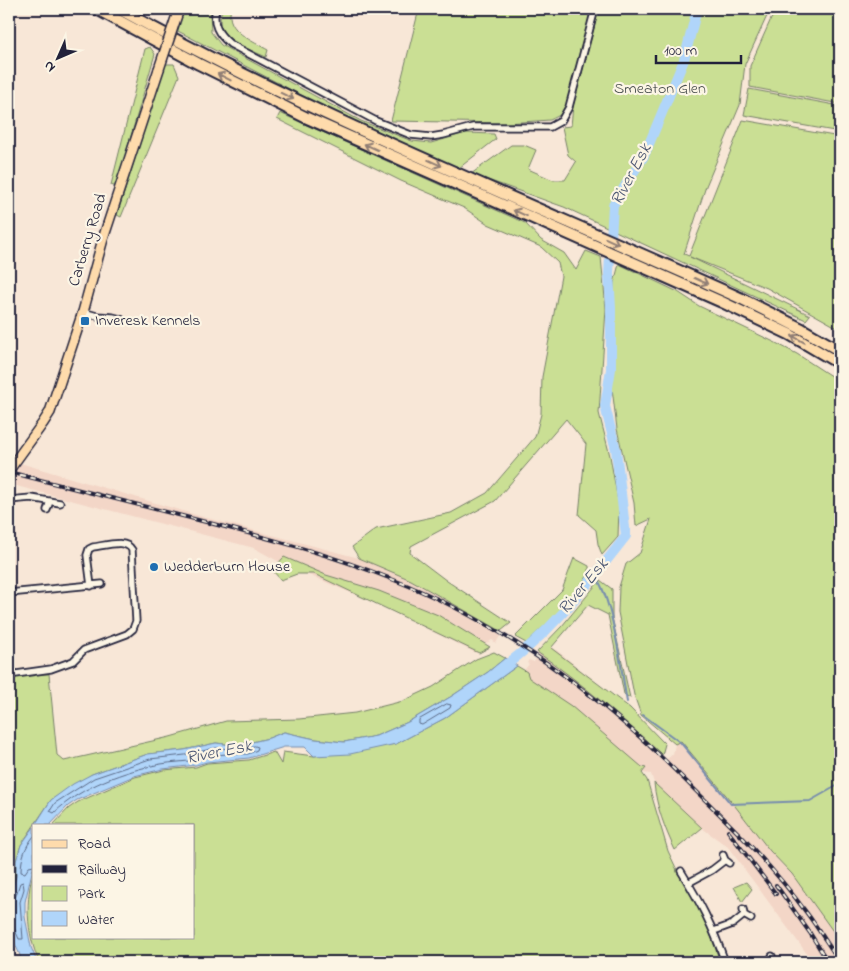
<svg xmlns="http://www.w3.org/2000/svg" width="849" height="971" font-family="'Indie Flower',sans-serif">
<rect width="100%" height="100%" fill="#f8e7d7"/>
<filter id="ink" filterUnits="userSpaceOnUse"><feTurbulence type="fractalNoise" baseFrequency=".02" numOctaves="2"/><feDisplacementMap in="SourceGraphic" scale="10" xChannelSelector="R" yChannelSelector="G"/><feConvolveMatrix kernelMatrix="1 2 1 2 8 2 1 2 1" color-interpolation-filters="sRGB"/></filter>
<g filter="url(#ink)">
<!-- built -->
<path fill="#f3d6c7" d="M20 463 203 517 359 558 411 580 459 606 502 633 496 643 492 640 485 644 490 647 476 653 375 603 285 565 254 548 9 484V479Z
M546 642 630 709 665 744 662 755 667 759 673 754 675 744 681 741 735 806 770 851 792 874 822 916 840 941V962H813L728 847 702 828 664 794 654 783 651 774 642 773 522 673 529 664 527 663 529 660 534 662 538 656 537 652Z"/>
<!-- green -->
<path fill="#cadf94" stroke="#768068" d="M184 9H207L210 11 211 32 221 45 361 121 412 141 431 143 466 133 494 134 496 139 459 168 324 107 176 30Z
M222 9H231C224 30 254 42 268 50L266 57C251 50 220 40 220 21 220 17 221 13 222 9Z
M419 9H592L567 105 560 115 550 120 507 123 391 121Z
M599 9H773L767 16 745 64 740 105 706 186 684 254 689 256 743 120 840 137V329L767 288 690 257 810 315 806 320 564 207 471 174 511 145H524L536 150 528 169 553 180H565L576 162 568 155 562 127 571 126 573 106Z
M780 9H840V104L750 87V66L771 19Z
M150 47 155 54 116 187 111 185 145 49Z
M165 64H174L179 76 121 217 117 215Z
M749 89 840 106V132L744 115Z
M280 113 525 223 541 240 564 253 576 270 586 251 601 257 606 309 599 413 610 456 619 507 618 537 602 555 598 544 596 530 579 515 586 444 566 419 495 501 411 546 410 553 447 581 511 623 501 631 411 580 359 558 352 547 376 529 451 513 487 493 535 437 541 414 542 377 561 276 558 263 541 247 488 224 464 208 401 181 277 119Z
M619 264 678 292 699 306 774 342 797 354 840 382V941L792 874 770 851 735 806 681 741 675 744 641 715 634 695 618 612 619 587 626 564 640 553 651 519 636 526 634 503 617 429 612 388 614 283Z
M284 557 326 575 379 591 438 615 490 647 479 653 314 574H297L281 580 272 570Z
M574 558 589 566V574L560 611 526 643 515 637 562 590Z
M600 580 612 589V617L630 698 624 694 608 615 588 605 551 648 630 708 665 744 662 755C622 718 582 683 537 652L562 626Z
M494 652 505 658 488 672 452 696 408 722 376 736 344 742 315 739 284 732 269 738 248 743 232 745 216 743 184 750 148 754 92 774 51 800 21 845 16 861V876L9 902 10 927 9 926V679L28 674H49L57 755 64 761 170 737 226 721 299 719 355 713 403 701 433 687 476 659Z
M517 666 527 672 529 678 571 706 642 767 646 768 642 773 647 780 668 851 677 870 705 918 720 962H39C26 931 25 901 34 869V937H194V825H53L69 808 78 802 135 777 164 770 196 767 207 763 249 760 274 752 281 764 283 752 314 756 396 744 445 718Z
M654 783 702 828 675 850C665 829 656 806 654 783Z
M746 882 752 889 742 902 734 887Z"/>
<!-- water -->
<path fill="#b0d5fa" stroke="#778dae" d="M505 658 517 666 445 718 396 744 350 754 314 756 305 747H284L249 758 207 762 196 765 163 769 134 776 77 800 68 806 50 825H35L51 800 73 784 92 774 148 754 184 750 216 743 232 745 248 743 269 738 284 732 315 739 344 742 376 736 408 722 452 696 488 672Z
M34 827V863L25 902V917L31 947 37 962H23L15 944 10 927 9 902 16 876V861L21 845Z"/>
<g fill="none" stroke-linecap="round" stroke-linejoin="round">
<!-- shore -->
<path stroke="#5b6a87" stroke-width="1" d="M447 704 451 705 450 708 422 725 419 724V720Z
M255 746 258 747 257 750 248 754H234L232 753 233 749Z
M216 748 230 749 231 753 230 754C218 754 207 757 195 760 184 762 172 762 161 764 124 771 82 786 54 813L50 811 55 803 94 778 150 759 185 755Z
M34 836C25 847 21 858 21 872L25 873 29 867 34 866
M9 900 15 898 20 883 23 882 24 889 20 902 23 939H19L14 928 9 926"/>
<!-- stream -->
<path stroke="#778dae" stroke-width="2" d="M595 576C612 595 622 674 627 702
M643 715 681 743 731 804 810 801 840 784"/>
<!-- river -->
<path stroke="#b0d5fa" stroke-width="10" d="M499 670C551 634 588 584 626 536L616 450 605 406 611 369V308L609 273 613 205 644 156 684 60 697 9"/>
<!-- street casing -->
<g stroke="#22223b" stroke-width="9">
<path id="street" d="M216 9C212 24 218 34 230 44L376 121 411 135 431 137 443 135 473 127H550L561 121 569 107 595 9
M83 312 97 316 113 317 121 319
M9 500 31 498 60 503
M47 510 50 501
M9 593 102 584
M9 675 51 669 73 661 84 650 127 634 133 629 136 621 132 550C126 538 104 546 93 547L89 549 87 555 91 586
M723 855 725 860 729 863
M681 871C700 902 713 927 725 962
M688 883 712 870 725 860
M743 909 744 915 751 919
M714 931 733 924 744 915
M770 962 772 956"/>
</g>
<!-- primary casing -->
<g stroke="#22223b" stroke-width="12">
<path id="primary" d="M9 470 43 423 50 412 83 312 103 239 159 69"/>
</g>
<!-- highway casing -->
<g stroke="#22223b" stroke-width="14">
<path id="highway" d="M97 9 199 64 305 117 722 302 789 334 840 364
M119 9C319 120 532 204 740 298L802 329 840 351"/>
</g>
<!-- street -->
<use href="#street" stroke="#fcf5e5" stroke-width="5.5"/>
<!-- primary -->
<use href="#primary" stroke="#fedbac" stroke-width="9"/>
<!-- highway -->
<use href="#highway" stroke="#fedbac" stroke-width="10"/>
<!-- rail casing -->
<g stroke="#22223b" stroke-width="4">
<path id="rail" d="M9 472C72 488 135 504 198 520 264 537 330 554 394 580 474 611 562 668 626 725 652 747 675 770 699 794 737 831 775 869 806 912 818 928 829 946 840 962
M728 831 776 894
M776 885 810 933 828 962"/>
</g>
<!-- rail -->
<use href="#rail" stroke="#fcf5e5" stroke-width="2" stroke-dasharray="5.5" stroke-linecap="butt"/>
<!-- primary-bridge casing -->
<g stroke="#22223b" stroke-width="12" stroke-linecap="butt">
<path id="primary-bridge" d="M159 69 178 12"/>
</g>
<!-- primary-bridge -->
<use href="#primary-bridge" stroke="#fedbac" stroke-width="9"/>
</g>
<!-- one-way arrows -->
<defs><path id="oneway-shaft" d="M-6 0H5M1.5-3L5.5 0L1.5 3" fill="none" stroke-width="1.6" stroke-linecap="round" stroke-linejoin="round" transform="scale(1.25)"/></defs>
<g stroke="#907e74">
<use href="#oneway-shaft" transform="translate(224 77) rotate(-153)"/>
<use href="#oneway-shaft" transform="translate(287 96) rotate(26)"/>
<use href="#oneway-shaft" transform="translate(371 147) rotate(-156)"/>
<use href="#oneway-shaft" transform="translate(435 163) rotate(24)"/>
<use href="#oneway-shaft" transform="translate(520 213) rotate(-156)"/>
<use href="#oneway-shaft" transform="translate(612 241) rotate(24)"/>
<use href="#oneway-shaft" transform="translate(701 281) rotate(24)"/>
<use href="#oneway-shaft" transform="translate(798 339) rotate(-151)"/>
</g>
</g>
<!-- markers -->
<g fill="#1f6fb2" stroke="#fcf5e5" stroke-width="2">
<rect x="80" y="316" width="10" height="10" rx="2.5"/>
<circle cx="154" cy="567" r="5"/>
</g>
<g text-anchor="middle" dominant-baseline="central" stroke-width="4.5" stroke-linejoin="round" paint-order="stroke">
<!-- park labels -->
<g font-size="16" fill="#4c5151" stroke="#fcf5e5">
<text x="660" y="89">Smeaton Glen</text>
</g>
<!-- street labels -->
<g font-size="16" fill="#22223b" stroke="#fcf5e5">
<text transform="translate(88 240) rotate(-73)">Carberry Road</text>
</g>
<!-- poi labels -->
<g font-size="16" fill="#22223b" stroke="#fcf5e5" text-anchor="start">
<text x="95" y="321">Inveresk Kennels</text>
<text x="164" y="567">Wedderburn House</text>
</g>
<!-- water labels -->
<g font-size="18" font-style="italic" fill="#4d5874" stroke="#fcf5e5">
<text transform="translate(632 175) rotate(-62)">River Esk</text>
<text transform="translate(584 587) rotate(-50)">River Esk</text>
<text transform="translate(219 753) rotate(-11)">River Esk</text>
</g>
</g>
<!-- margin -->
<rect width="849" height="971" fill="none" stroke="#fcf5e5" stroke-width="30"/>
<rect x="15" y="15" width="819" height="941" fill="none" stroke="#22223b" stroke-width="2" filter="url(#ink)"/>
<!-- legend -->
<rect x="32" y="824" width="162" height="115" fill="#fcf5e5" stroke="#a5a1a1"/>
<rect x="42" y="840" width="25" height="8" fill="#fedbac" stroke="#a5a1a1"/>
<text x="78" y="848" font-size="15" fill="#22223b">Road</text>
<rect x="42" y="865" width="25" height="8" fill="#22223b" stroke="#a5a1a1"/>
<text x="78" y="874" font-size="15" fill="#22223b">Railway</text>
<rect x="42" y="886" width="25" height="15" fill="#cadf94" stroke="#a5a1a1"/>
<text x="78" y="898" font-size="15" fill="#22223b">Park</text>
<rect x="42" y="911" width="25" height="15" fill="#b0d5fa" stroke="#a5a1a1"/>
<text x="78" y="924" font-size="15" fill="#22223b">Water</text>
<!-- north arrow -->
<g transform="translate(58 58) rotate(225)" stroke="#fcf5e5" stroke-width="4" paint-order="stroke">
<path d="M0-4L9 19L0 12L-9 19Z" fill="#22223b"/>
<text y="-8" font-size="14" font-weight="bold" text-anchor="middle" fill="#22223b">N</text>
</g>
<!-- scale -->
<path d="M656 55v8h85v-8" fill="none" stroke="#22223b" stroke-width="2.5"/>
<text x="664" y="55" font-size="15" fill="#22223b" stroke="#fcf5e5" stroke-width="4" paint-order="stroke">100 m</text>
</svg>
